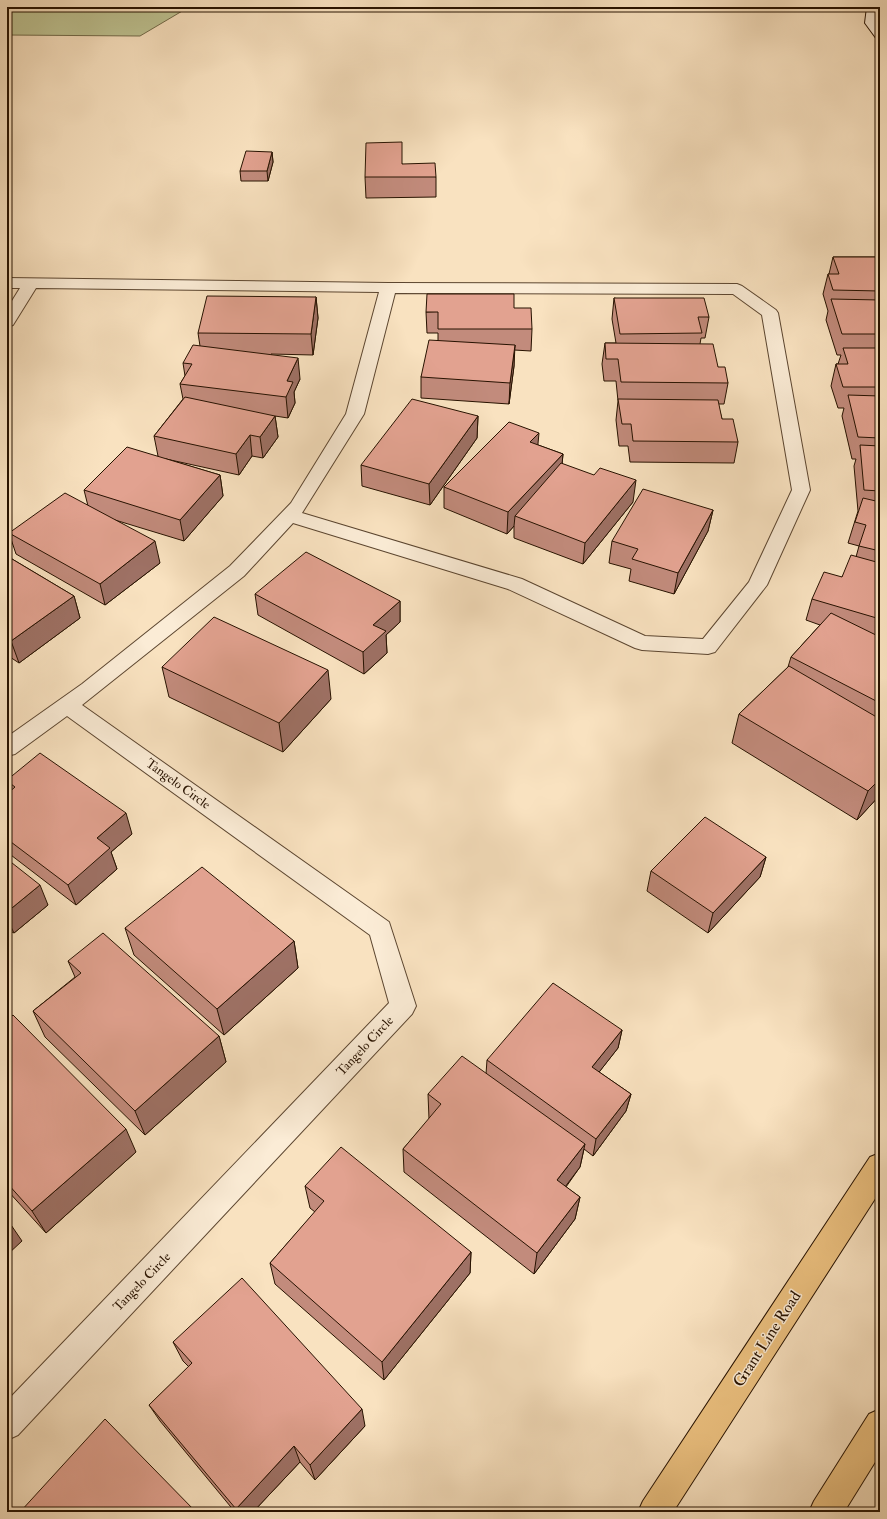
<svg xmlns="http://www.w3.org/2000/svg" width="887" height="1519" font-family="'IM FELL Double Pica',serif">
<rect width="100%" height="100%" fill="#f9e2c0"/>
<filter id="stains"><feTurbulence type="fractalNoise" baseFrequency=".005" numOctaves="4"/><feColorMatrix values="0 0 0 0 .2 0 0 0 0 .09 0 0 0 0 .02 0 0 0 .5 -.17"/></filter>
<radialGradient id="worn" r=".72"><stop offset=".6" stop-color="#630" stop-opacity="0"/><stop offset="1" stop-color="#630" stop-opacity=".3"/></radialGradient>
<!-- green -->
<path fill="#bec392" stroke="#726a49" d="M7 7H189L140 36 7 35Z"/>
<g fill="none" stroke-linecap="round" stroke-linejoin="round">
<!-- street casing -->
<g stroke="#5c4630" stroke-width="2">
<path id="street" d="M7 278 388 283 737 284 742 286 776 310 778 313 810 490 767 585 715 652 708 654 642 650 635 648 508 589 293 523 244 576 82 705 389 922 416 1006 412 1014 18 1435 7 1440V1401L389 1003 370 935 67 716 15 754 7 756V737L82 684 230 566 291 503 346 414 379 292 36 288 13 325 7 327V309L20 288H7ZM395 293 733 294 762 315 792 490 749 582 703 639 645 636 522 579 302 513 364 414Z"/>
</g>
<!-- secondary casing -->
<g stroke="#271200" stroke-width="2">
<path id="secondary" d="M867 7H879L877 23 880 27V39L876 38 865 23Z"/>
</g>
<!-- primary casing -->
<g stroke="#271200" stroke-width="2">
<path id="primary" d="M880 1153V1191L673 1512H638L643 1501 870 1157Z
M880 1409V1454L844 1512H809L814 1501 869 1414Z"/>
</g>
<!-- street -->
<use href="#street" fill="#fbecd6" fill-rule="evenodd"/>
<!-- secondary -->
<use href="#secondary" fill="#fbecd6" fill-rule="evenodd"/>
<!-- primary -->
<use href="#primary" fill="#ecc180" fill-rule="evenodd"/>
</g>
<!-- wall -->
<path fill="#c28b7c" stroke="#271200" d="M639 7H686V9L640 10Z
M272 152 273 162 268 181H241L240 171Z
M402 164 436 177V197L366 198 365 177Z
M833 257H880V795L857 820 732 743 739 714 788 667 791 657 820 625 806 620 812 599 842 577 856 557 859 546 848 543 858 511 854 466 856 459H852L842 416 844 408H838L831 386 836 364H838L841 355H837L826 320 828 311 823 294 828 274H829Z
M316 297 318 318 313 355 271 354 300 379 294 392 295 403 288 418 275 416 278 437 263 458 252 456 239 475 166 459 220 475 223 496 184 541 115 520 160 563 105 605 16 554 9 533 88 506 84 490 158 456 154 436 183 399 180 384 185 376 183 363 200 346 198 333Z
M614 298 709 317 705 338H701L700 344 718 367 728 383 724 404H718L722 419 738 442 734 463 630 462 628 446H619L616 420 618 401 616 381H604L602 364 605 343H616L612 319Z
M514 308 532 329 531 351 514 350V366L509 404 421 398V377L438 341V333H427L426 312Z
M478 416 477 438 430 505 362 486 361 465Z
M538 445 563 454 562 464 633 502 583 564 514 538V526L507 534 444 508V487Z
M713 510 708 531 674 594 629 581 631 569 609 563 612 541Z
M7 556 74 596 80 618 19 663 7 655Z
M255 594 400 601V622L386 635 387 653 364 674 258 615Z
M162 667 331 699 283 752 169 697Z
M7 780 132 834 111 852 117 869 76 905 7 852V794L10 791 7 782Z
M766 857 760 877 708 933 647 891 651 871Z
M7 859 48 905 14 933 10 931 7 933Z
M125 928 294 941 298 968 224 1035 134 955Z
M68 961 219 1036 226 1062 145 1135 45 1037 33 1011 75 977Z
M7 1020 136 1152 46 1233 7 1190Z
M622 1030 618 1048 599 1072 631 1094 626 1111 593 1156 584 1149 580 1167 566 1187 580 1197 575 1219 534 1274 404 1172 403 1149 429 1119 428 1094 486 1074 487 1060Z
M305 1186 471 1252 470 1273 384 1380 275 1284 270 1263 315 1212 310 1208Z
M173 1342 365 1426 315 1480 300 1462 253 1512H235L160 1421 149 1405 189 1367 183 1361Z"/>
<!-- shaded-wall -->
<path fill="#9e7165" stroke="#271200" d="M272 152 273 162 268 181 267 171Z
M316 297 318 318 313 355 311 334Z
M515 345 514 366 509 404 510 383Z
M298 358 300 379 294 392 295 403 288 418 286 397 287 381Z
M275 416 278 437 263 458 260 437Z
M478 416 477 438 430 505 429 484Z
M539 433 537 454 530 442Z
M250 435 252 456 239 475 236 454Z
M563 454 561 475 515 516 514 526 507 534 508 512Z
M220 475 223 496 184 541 180 520Z
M636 480 633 502 583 564 585 543Z
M713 510 708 531 674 594 678 573Z
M155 541 160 563 105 605 100 584Z
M74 596 80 618 19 663 11 641Z
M400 601V622L386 635 387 653 364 674 363 652 373 625Z
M328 670 331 699 283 752 279 723Z
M880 779V795L857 820 868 791Z
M126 813 132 834 111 852 117 869 76 905 68 885 97 838Z
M766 857 760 877 708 933 713 913Z
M40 885 48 905 14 933 7 919V912Z
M7 923 10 931 7 933Z
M294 941 298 968 224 1035 217 1009Z
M622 1030 618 1048 589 1085 592 1067Z
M219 1036 226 1062 145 1135 135 1111Z
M631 1094 626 1111 593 1156 596 1139Z
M126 1129 136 1152 46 1233 32 1211Z
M585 1144 580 1167 553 1203 557 1180Z
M580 1197 575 1219 534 1274 537 1253Z
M7 1219 22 1241 7 1255Z
M471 1252 470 1273 384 1380 382 1362Z
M362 1409 365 1426 315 1480 310 1465Z
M294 1446 300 1462 253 1512H237L236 1509Z"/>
<!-- building -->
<path fill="#e2a290" stroke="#271200" d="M402 142V164L435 163 436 177H365L366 143Z
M246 151 272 152 267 171H240Z
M833 257H880V291L833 290 828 274H839Z
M427 294H514V308H531L532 329H438V312H426Z
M207 296 316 297 311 334 198 333Z
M614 298H704L709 317H698L702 333 620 334Z
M831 299 880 300V334H842Z
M429 340 515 345 510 383 421 377Z
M605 343 713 344 718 367H725L728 383 621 382 618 359H606Z
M193 345 298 358 287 381 293 382 286 397 180 384 192 364 183 363Z
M843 348H880V387H843L836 364H848Z
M848 395 880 396V438L858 437Z
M185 397 275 416 260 437 250 435 236 454 154 436Z
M412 399 478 416 429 484 361 465Z
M618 399 718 400 722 419H733L738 442 633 441 631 424H622Z
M509 422 539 433 530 442 563 454 508 512 444 487Z
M860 445 880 446V491L864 490Z
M127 447 220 475 180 520 84 490Z
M561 463 594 475 600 468 636 480 585 543 515 516Z
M643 489 713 510 678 573 632 559 638 549 612 541Z
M65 493 155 541 100 584 9 533Z
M863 498 880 502V551L859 546 866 525 855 522Z
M306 552 400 601 373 625 386 631 363 652 255 594Z
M851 555 880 563V619L812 599 824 572 842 577Z
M7 556 74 596 11 641 7 639Z
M831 613 880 637V703L791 657Z
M214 617 328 670 279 723 162 667Z
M789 666 880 719V779L868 791 739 714Z
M40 753 126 813 97 838 110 848 68 885 7 839V794L15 787 7 781V780Z
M705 817 766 857 713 913 651 871Z
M7 859 40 885 7 912Z
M202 867 294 941 217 1009 125 928Z
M103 933 219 1036 135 1111 33 1011 81 973 68 961Z
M553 983 622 1030 592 1067 631 1094 596 1139 487 1060Z
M13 1015 126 1129 32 1211 7 1183V1020Z
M462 1056 585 1144 557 1180 580 1197 537 1253 403 1149 441 1104 428 1094Z
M341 1147 471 1252 382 1362 270 1263 324 1201 305 1186Z
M242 1278 362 1409 310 1465 294 1446 236 1509 149 1405 192 1363 173 1342Z
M105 1419 196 1512H20Z"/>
<g text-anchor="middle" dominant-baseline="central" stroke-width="3" stroke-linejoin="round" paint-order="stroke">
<!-- street labels -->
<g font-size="13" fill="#271200" stroke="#fbecd6">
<text transform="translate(178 784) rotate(36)">Tangelo Circle</text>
<text transform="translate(365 1046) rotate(-47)">Tangelo Circle</text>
<text transform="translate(142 1282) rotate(-46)">Tangelo Circle</text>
</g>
<!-- near-street labels -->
<g font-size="16" fill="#271200" stroke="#fbecd6">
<text transform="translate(767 1339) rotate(-57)">Grant Line Road</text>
</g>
</g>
<!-- margin -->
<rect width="887" height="1519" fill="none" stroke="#f9e2c0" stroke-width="24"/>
<rect x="8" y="8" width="871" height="1503" fill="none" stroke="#271200" stroke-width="2"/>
<rect x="12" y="12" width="863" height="1495" fill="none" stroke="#271200"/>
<rect width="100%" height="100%" filter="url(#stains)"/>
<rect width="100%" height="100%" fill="url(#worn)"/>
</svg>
